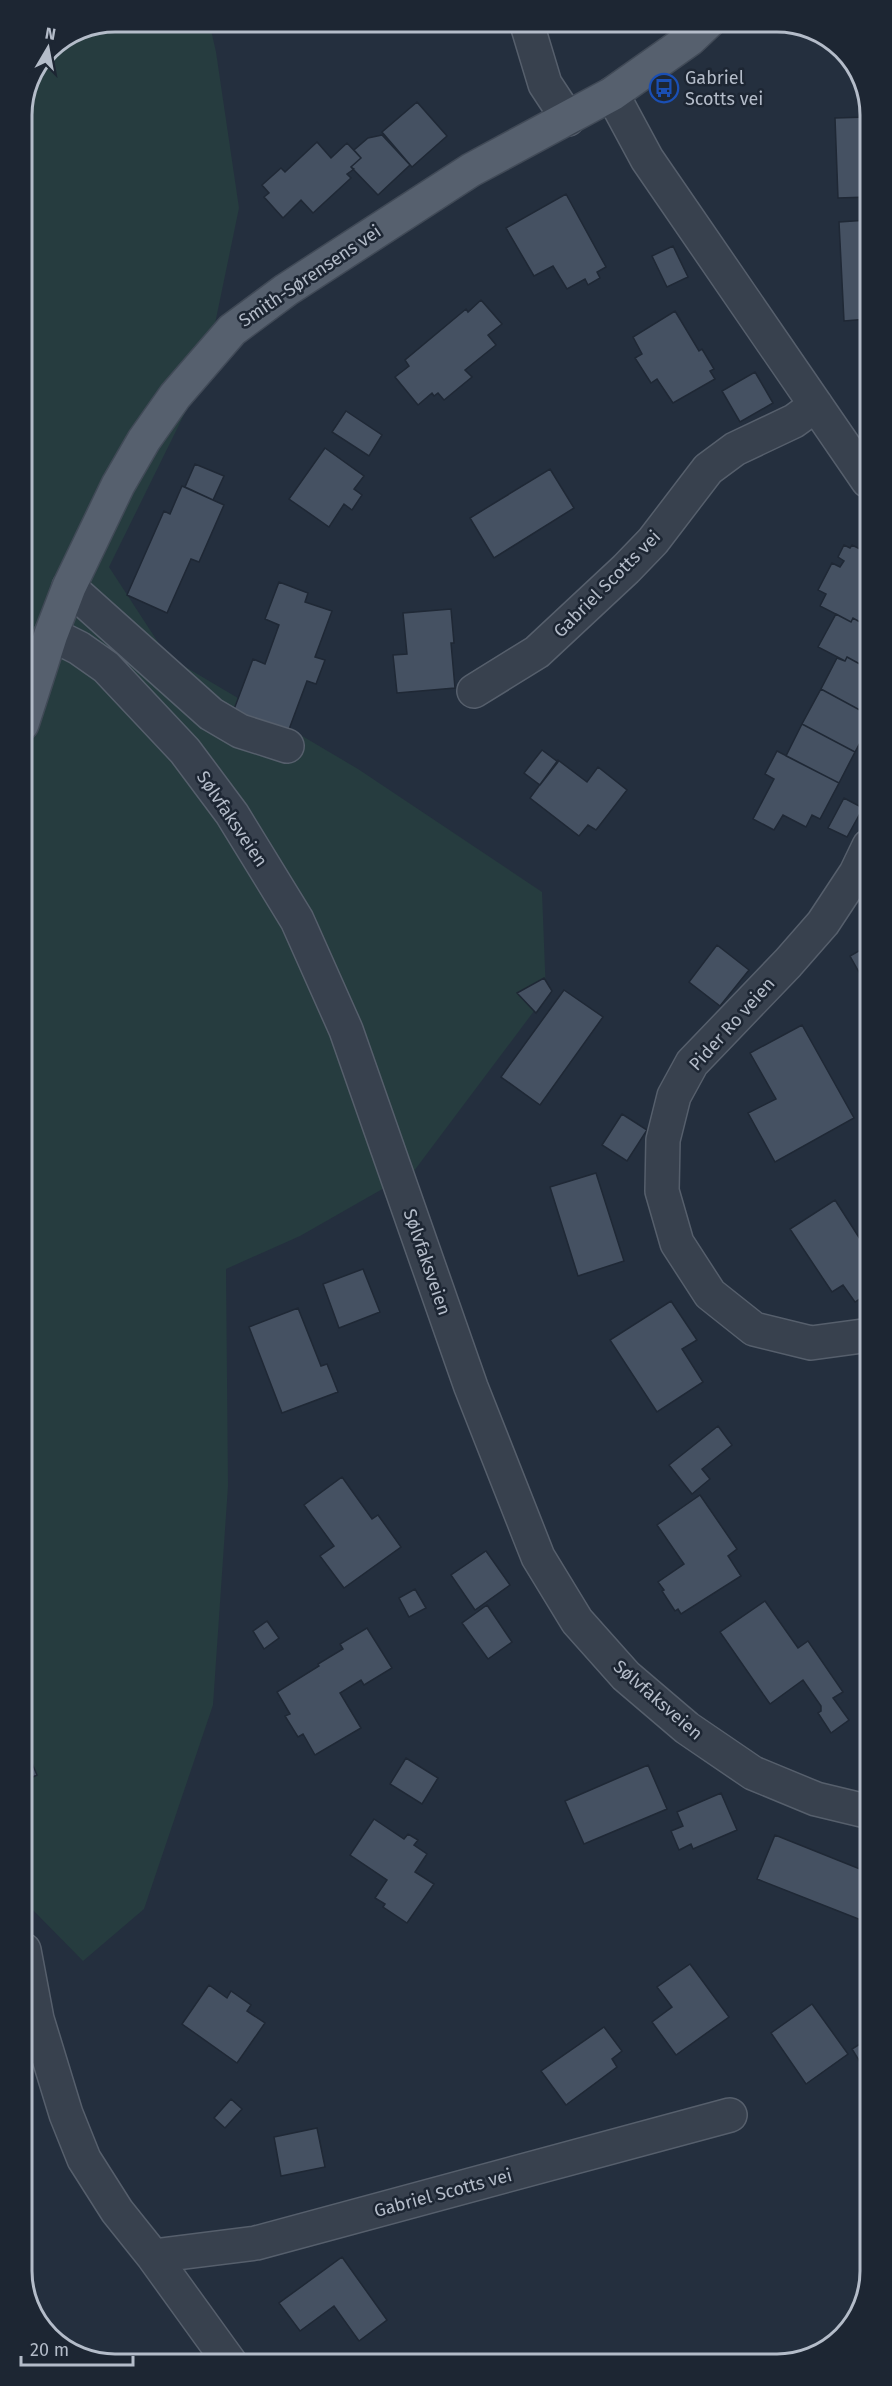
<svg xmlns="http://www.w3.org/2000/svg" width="892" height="2386" font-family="'Fira Sans',sans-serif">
<rect width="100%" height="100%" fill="#242f3e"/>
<!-- green -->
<path fill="#263c3f" d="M114 21H209L216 52 239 208 205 372 109 567 167 656 358 769 542 892 546 995 414 1171 300 1236 226 1269 228 1486 213 1705 144 1909 83 1961 30 1907 24 1891 21 109 49 48Z"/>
<!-- building -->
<path fill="#455162" stroke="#1f2835" stroke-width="1.5" d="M417 102 447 136 412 167 382 132Z
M868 117V197L838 198 835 118Z
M382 135 410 165 378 195 351 167 361 158 354 150 368 138Z
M317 142 331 158 347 143 361 158 351 167 354 169 347 174 351 178 313 213 301 200 283 218 264 197 269 193 262 185 281 168 285 172Z
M566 194 606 267 597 272 600 278 588 285 585 279 567 289 553 266 534 276 506 228Z
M868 220V319L844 321 839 222Z
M673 246 688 277 667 287 652 256Z
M481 300 502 324 488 335 496 345 465 370 472 377 444 400 438 393 434 396 432 393 418 405 395 377 409 366 405 360 466 309 468 312Z
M675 311 699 351 702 349 714 369 710 371 715 379 673 403 657 379 651 383 635 358 642 354 633 337Z
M755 372 773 403 740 422 722 391Z
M346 411 382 435 369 456 332 432Z
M325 448 364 476 354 489 362 495 352 510 344 504 329 527 289 499Z
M195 464 224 476 213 500 185 487Z
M550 469 574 508 494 558 470 518Z
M182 486 224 505 199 562 191 559 167 613 127 595 164 511 170 514Z
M844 545 850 548 852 545 868 553 869 627 853 618 851 622 820 606 826 594 818 590 832 563 840 567 844 561 838 557Z
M279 582 308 593 305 602 332 611 315 657 325 660 316 684 307 681 288 732 233 712 253 659 265 664 279 625 265 619Z
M451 609 454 643H451L455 688 397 693 393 655 407 654 403 613Z
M836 614 851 622 853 618 869 627V669L847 657 845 661 818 647Z
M847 657 869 669V715L821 689 837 658 845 661Z
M821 689 869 715V726L855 752 802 724Z
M802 724 855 752 839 783 786 756Z
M542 750 558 762 540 785 524 773Z
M777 751 839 783 820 819 812 815 806 827 783 815 774 830 753 819 774 779 765 774Z
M558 760 587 782 598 767 627 790 596 830 588 825 579 836 530 798Z
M844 798 863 808 847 837 828 828Z
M717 945 749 970 720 1006 689 982Z
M869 945V990L850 956Z
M544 978 552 991 536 1013 517 993Z
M564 990 603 1017 540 1105 501 1077Z
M802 1025 854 1118 775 1162 748 1113 776 1099 750 1053Z
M622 1114 647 1130 627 1161 602 1145Z
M596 1173 624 1261 578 1276 550 1187Z
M835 1200 869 1253 870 1292 855 1302 843 1285 832 1292 790 1229Z
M363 1269 380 1312 339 1328 323 1284Z
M671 1301 697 1340 682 1349 703 1382 657 1412 610 1340Z
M298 1308 321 1366 327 1364 338 1392 282 1413 249 1327Z
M718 1426 732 1445 702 1469 710 1479 692 1494 669 1465Z
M342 1477 372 1519 378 1515 401 1547 344 1588 320 1556 334 1546 304 1505Z
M700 1495 737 1549 728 1556 741 1576 681 1614 678 1609 675 1611 662 1591 664 1590 658 1582 684 1564 657 1525Z
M486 1551 510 1585 475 1610 451 1575Z
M415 1589 426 1608 409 1617 399 1598Z
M765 1601 798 1648 808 1641 843 1692 833 1698 849 1720 831 1733 818 1713 821 1711V1706L803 1680 770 1704 720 1632Z
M487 1605 512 1642 488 1659 462 1623Z
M267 1621 279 1638 264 1649 253 1631Z
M367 1628 392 1668 364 1685 361 1680 340 1693 361 1728 315 1755 303 1734 298 1737 285 1716 290 1714 277 1692 319 1666 318 1664 343 1649 340 1644Z
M23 1742 37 1775 24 1781Z
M406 1758 438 1778 422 1804 390 1784Z
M648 1765 667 1809 584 1844 565 1801Z
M721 1793 737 1830 693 1849 691 1844 679 1850 671 1831 683 1826 677 1812Z
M374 1819 404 1839 408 1834 418 1840 414 1845 427 1854 415 1872 434 1884 407 1923 383 1907 385 1904 375 1898 387 1880 350 1855Z
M775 1835 870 1873V1897L861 1920 757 1879Z
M690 1964 729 2017 676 2055 652 2022 672 2007 657 1987Z
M209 1985 227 1998 231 1991 251 2005 247 2011 265 2023 237 2063 182 2024Z
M812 2004 848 2054 806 2084 771 2033Z
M604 2027 622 2051 612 2059 617 2067 566 2105 541 2071Z
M871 2037V2080L852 2049Z
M231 2099 242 2109 225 2128 214 2118Z
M317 2128 325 2167 281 2176 274 2137Z
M342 2257 387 2320 359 2341 334 2306 300 2331 279 2303Z
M466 2353 474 2363H451Z"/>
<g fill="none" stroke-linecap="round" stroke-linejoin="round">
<!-- minor casing -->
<g stroke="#565f6c" stroke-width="36">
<path id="minor" d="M526 21 545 84 568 119
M612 94 647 159 868 481
M69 587 211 714 240 731 287 746
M51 634 79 648 106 667 185 751 232 814 297 920 346 1030 471 1387 538 1557 577 1621 626 1676 687 1728 753 1773 816 1799 870 1812
M474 691 537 652 626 569 653 541 708 469 735 449 794 421 816 405
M869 846 856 873 823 923 788 963 692 1063 674 1096 663 1140 662 1191 677 1243 710 1294 754 1329 811 1343 870 1335
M24 1950 37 2019 66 2114 84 2159 117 2211 153 2256 231 2364
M153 2256 256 2243 730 2115"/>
</g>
<!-- major casing -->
<g stroke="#414a57" stroke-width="36">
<path id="major" d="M22 724 51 634 69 587 118 485 144 440 175 396 232 330 286 290 471 170 612 94 690 39 709 21"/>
</g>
<!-- minor -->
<use href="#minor" stroke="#38414e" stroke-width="33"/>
<!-- major -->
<use href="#major" stroke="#56606e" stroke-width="33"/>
</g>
<!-- icons -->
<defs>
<g id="bus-ring" transform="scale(1.5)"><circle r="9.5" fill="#1d2633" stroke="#1a4fb4" stroke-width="1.5"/><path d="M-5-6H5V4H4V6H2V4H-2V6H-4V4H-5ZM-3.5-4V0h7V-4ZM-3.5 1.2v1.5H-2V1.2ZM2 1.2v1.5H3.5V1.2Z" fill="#1a4fb4"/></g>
</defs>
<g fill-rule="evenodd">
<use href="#bus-ring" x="664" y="88"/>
</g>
<g text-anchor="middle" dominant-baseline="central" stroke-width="5" stroke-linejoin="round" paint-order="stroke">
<!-- poi labels -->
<g font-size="18" fill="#b4bcc9" stroke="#1d2633" text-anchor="start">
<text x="685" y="78">Gabriel<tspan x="685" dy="21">Scotts vei</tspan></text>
</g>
<!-- street labels -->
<g font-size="18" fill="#b4bcc9" stroke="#1d2633">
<text transform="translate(310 276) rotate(-34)">Smith-Sørensens vei</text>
<text transform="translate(607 584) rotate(-45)">Gabriel Scotts vei</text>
<text transform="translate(232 819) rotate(56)">Sølvfaksveien</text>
<text transform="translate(732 1024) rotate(-48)">Pider Ro veien</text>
<text transform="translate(427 1262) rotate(71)">Sølvfaksveien</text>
<text transform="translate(658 1700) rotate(41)">Sølvfaksveien</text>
<text transform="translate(443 2193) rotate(-15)">Gabriel Scotts vei</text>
</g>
</g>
<!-- crop -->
<path d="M0 0H892V2386H0ZM115 32H777A83 83 0 0 1 860 115V2271A83 83 0 0 1 777 2354H115A83 83 0 0 1 32 2271V115A83 83 0 0 1 115 32Z" fill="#1d2633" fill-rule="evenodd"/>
<path fill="none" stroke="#b4bcc9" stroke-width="3" d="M115 32H777A83 83 0 0 1 860 115V2271A83 83 0 0 1 777 2354H115A83 83 0 0 1 32 2271V115A83 83 0 0 1 115 32Z"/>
<!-- north arrow -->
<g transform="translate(48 48) rotate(10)" stroke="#1d2633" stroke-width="4.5" paint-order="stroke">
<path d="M0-4.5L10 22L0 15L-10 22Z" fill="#b4bcc9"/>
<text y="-9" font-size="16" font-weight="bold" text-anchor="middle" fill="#b4bcc9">N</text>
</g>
<!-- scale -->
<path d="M21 2356v9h112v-9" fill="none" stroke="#b4bcc9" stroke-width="3"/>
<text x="30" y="2356" font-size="18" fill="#b4bcc9" stroke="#1d2633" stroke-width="4.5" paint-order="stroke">20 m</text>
</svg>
